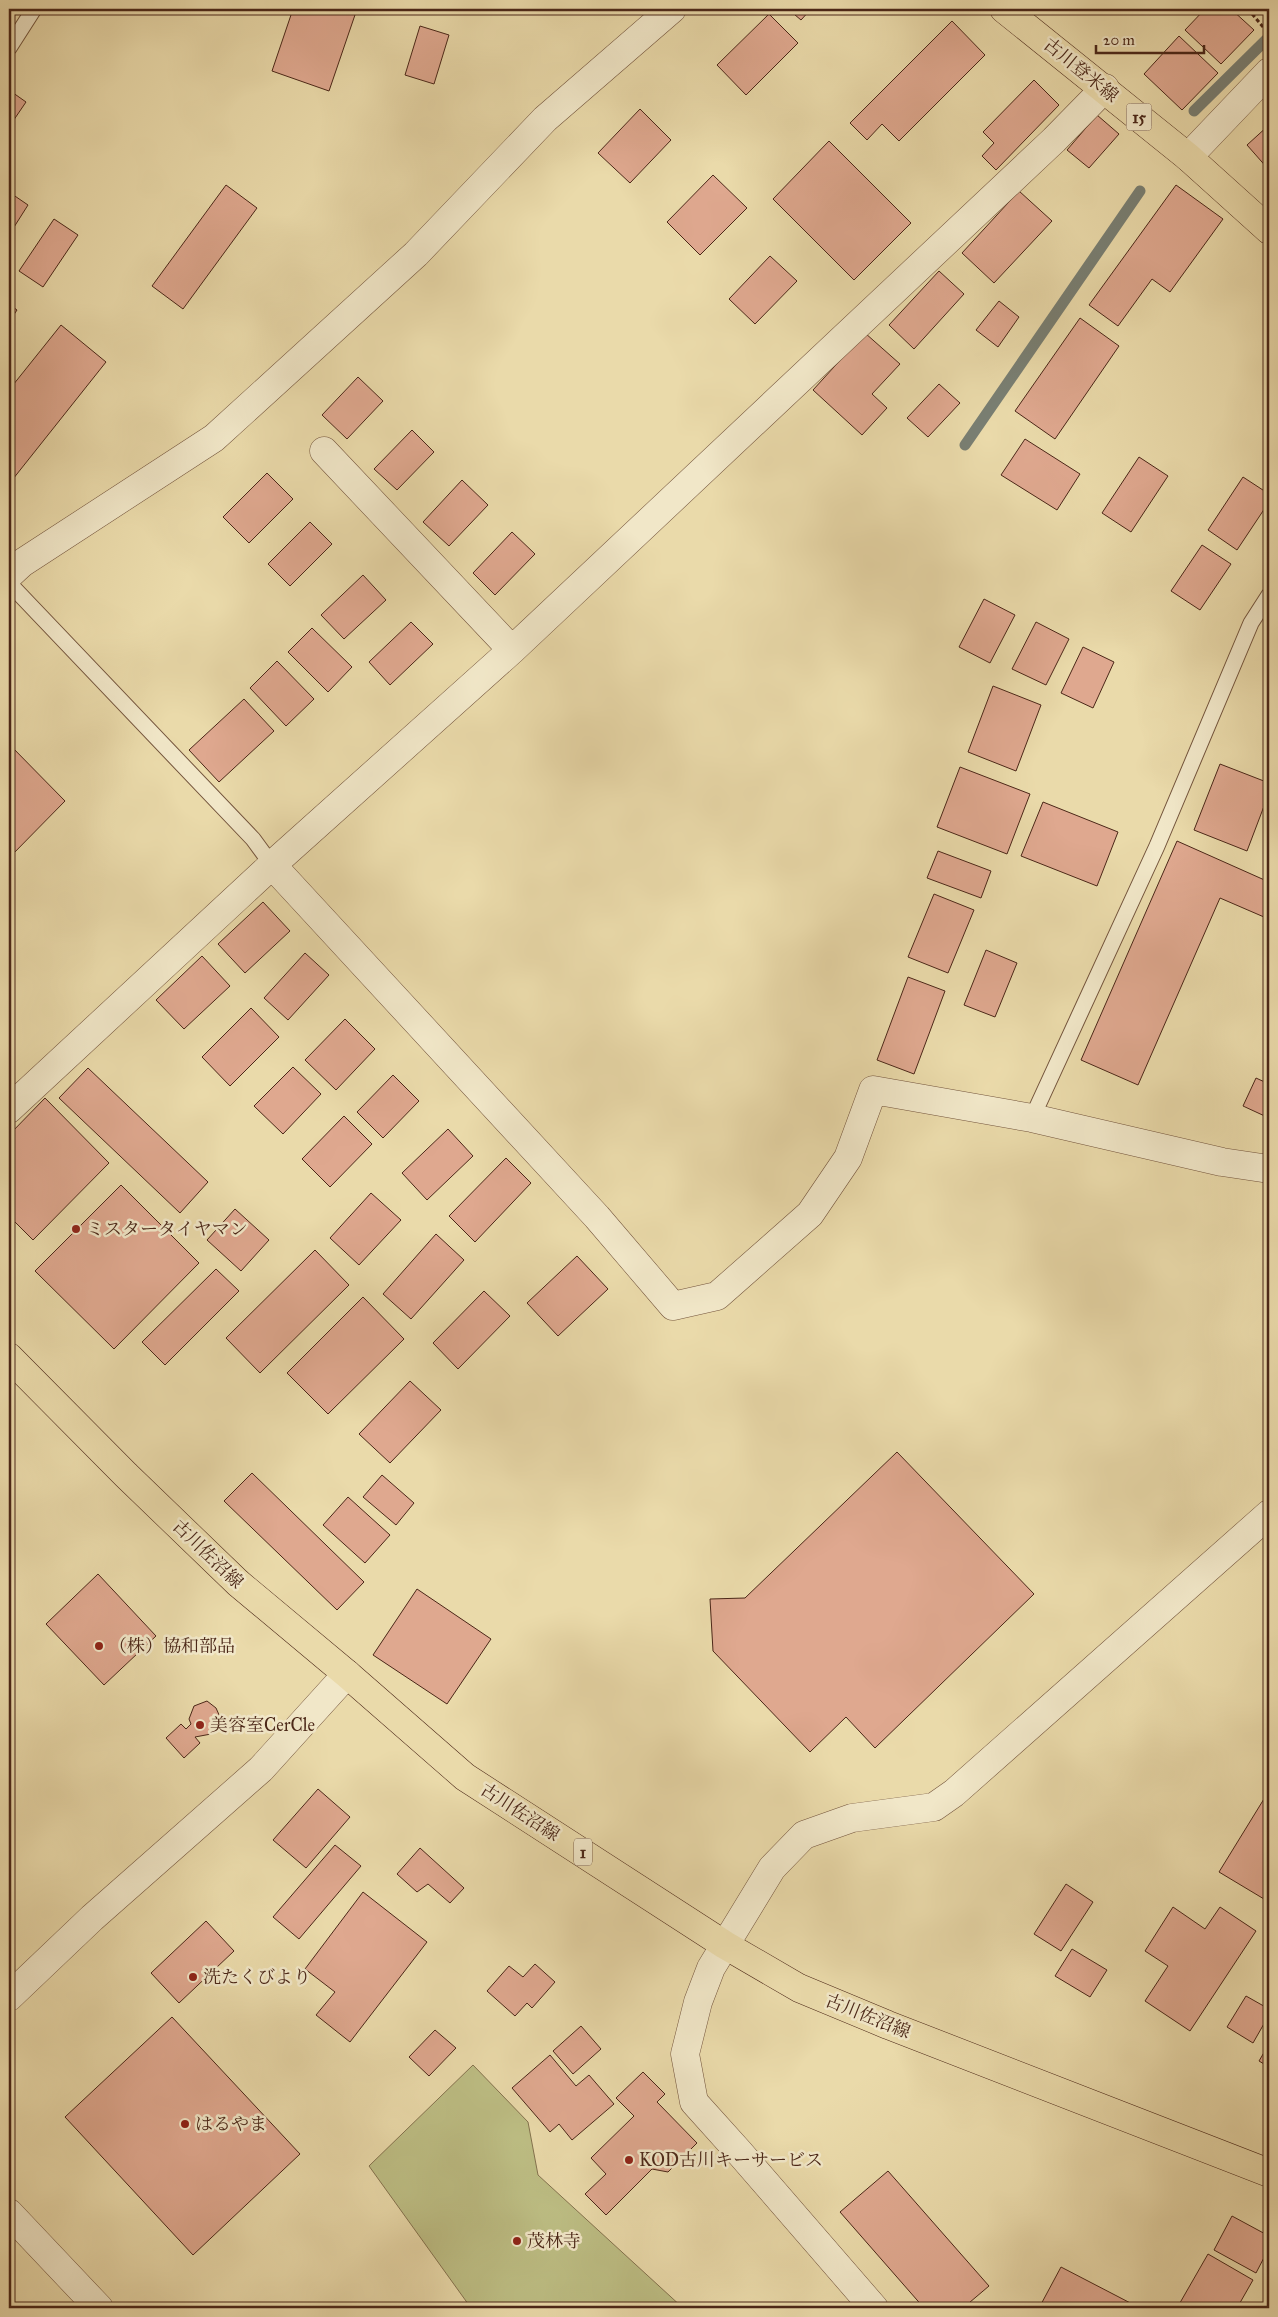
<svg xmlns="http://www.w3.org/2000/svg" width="1278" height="2317" font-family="'IM FELL Great Primer','Noto Serif JP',serif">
<rect width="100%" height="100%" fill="#eadaaa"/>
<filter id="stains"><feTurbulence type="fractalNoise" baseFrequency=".004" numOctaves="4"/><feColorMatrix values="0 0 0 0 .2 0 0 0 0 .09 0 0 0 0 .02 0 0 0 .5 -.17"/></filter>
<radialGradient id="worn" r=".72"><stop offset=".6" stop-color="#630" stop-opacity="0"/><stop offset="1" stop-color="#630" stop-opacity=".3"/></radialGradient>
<!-- green -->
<path fill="#bdbe84" stroke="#84724e" d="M473 2065 528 2122 538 2175 683 2308H471L369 2166Z"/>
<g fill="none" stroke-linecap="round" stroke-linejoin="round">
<!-- stream -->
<path stroke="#797f73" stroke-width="11" d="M1194 111 1269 37
M965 445 1140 191"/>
</g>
<!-- building -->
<path fill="#dfa88f" stroke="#4b2718" d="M293 9H357L329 91 272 71Z
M788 9H811L801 20Z
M1205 9H1231L1254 30 1221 64 1185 30Z
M769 14 798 43 746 95 717 65Z
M952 21 985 55 899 141 882 124 867 140 850 123Z
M420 26 449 35 434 84 405 75Z
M1179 36 1218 73 1182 110 1144 74Z
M1034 80 1059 105 996 170 982 156 994 143 983 132Z
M9 90 26 102 9 127Z
M640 109 671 140 630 183 598 153Z
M1097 115 1119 134 1089 168 1067 150Z
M1269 125V170L1247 145Z
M829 141 911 223 854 280 773 199Z
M713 175 747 208 700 255 667 222Z
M226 185 257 208 183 309 152 286Z
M1176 185 1223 219 1170 292 1152 279 1118 326 1089 305Z
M1019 191 1052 221 994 283 962 253Z
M9 192 28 205 9 235Z
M54 219 78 235 43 287 19 271Z
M770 256 797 281 755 324 729 299Z
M939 271 964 294 914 349 889 325Z
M999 301 1019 317 998 347 976 330Z
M9 304 17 310 9 322Z
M1080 318 1119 346 1055 439 1015 411Z
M61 325 106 362 9 484V390Z
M865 333 900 364 872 394 887 408 862 435 813 390Z
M358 377 383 401 347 439 322 415Z
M939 384 960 403 928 437 907 418Z
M412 430 434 452 397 490 374 469Z
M1025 439 1080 474 1057 510 1001 475Z
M1139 457 1168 476 1131 532 1102 513Z
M267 473 293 499 249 543 223 517Z
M1243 477 1269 494V502L1237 550 1208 530Z
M462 480 488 505 449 546 423 522Z
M310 522 332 544 290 586 268 564Z
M512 532 535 554 495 595 473 573Z
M1202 545 1231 564 1200 610 1171 591Z
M363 575 386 600 344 639 321 615Z
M984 599 1015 615 990 663 959 647Z
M411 622 433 644 390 685 369 662Z
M1036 622 1069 639 1046 685 1012 669Z
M312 628 352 667 328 692 288 652Z
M1083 647 1114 662 1093 708 1061 693Z
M277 661 314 699 286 726 250 688Z
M993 686 1041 705 1016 771 968 752Z
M244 699 274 731 219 782 189 750Z
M9 744 65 801 9 858Z
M1220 764 1269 783V793L1247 851 1194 830Z
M960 767 1030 794 1007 854 937 827Z
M1043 802 1118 832 1097 886 1021 856Z
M1177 841 1269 882V904L1264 917 1220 898 1138 1085 1081 1060Z
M938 851 991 871 981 898 927 878Z
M934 894 974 910 948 973 908 957Z
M263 902 290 931 245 973 218 944Z
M986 950 1017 963 995 1017 964 1005Z
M305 953 329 975 288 1020 264 998Z
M202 956 230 986 184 1029 156 1000Z
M908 977 945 991 914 1074 877 1060Z
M251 1008 279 1037 230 1086 202 1057Z
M345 1019 375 1049 336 1090 305 1060Z
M293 1067 321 1094 283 1134 254 1106Z
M88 1068 208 1182 180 1213 59 1098Z
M393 1075 419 1101 383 1138 357 1112Z
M1256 1078 1269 1084V1118L1243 1106Z
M45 1098 109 1163 33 1240 9 1216V1135Z
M344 1116 372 1144 330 1187 302 1159Z
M448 1129 473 1156 427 1200 402 1173Z
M506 1158 531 1183 475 1242 449 1216Z
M121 1185 199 1263 114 1349 35 1271Z
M371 1193 401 1220 359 1265 330 1238Z
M235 1209 269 1240 241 1271 207 1240Z
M436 1234 464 1260 411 1319 383 1294Z
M315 1250 349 1285 260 1373 226 1338Z
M577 1256 608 1289 558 1336 527 1303Z
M216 1269 239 1291 165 1365 142 1342Z
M484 1291 510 1316 458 1369 433 1343Z
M363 1297 404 1339 328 1414 287 1373Z
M410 1381 441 1410 390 1463 359 1434Z
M897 1452 1034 1594 875 1748 846 1717 810 1752 713 1651 710 1599 745 1598Z
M252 1473 364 1582 337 1610 224 1501Z
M382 1475 414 1503 396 1525 363 1497Z
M348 1497 390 1535 365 1563 323 1525Z
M98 1574 156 1636 104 1685 46 1624Z
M417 1589 491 1639 447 1704 373 1655Z
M207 1701 216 1708 220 1717 211 1734 195 1737 200 1743 184 1758 166 1738 181 1724 186 1729 191 1724 189 1719 194 1706Z
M318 1789 350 1817 306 1868 273 1840Z
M1267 1794 1269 1795V1902L1219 1872Z
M335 1845 361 1866 299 1939 273 1917Z
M420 1848 464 1888 450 1903 428 1884 417 1892 397 1874Z
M1066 1884 1093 1902 1061 1951 1034 1934Z
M363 1892 427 1942 350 2042 316 2015 335 1992 305 1969Z
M1173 1907 1205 1929 1220 1907 1256 1931 1190 2031 1145 2001 1168 1966 1145 1951Z
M206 1921 234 1951 179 2003 151 1973Z
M1072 1949 1107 1970 1090 1997 1055 1976Z
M535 1964 555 1982 532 2008 527 2003 515 2016 487 1991 509 1966 523 1977Z
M1246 1996 1269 2009V2015L1253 2043 1227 2027Z
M172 2017 300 2154 193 2255 65 2117Z
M581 2026 601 2049 573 2074 553 2051Z
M435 2030 456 2048 429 2076 409 2057Z
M1269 2044V2067L1259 2061Z
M550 2055 576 2086 589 2075 614 2104 572 2140 559 2124 550 2132 512 2088Z
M643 2072 665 2094 657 2102 697 2143 668 2172 652 2169 606 2215 585 2194 606 2174 591 2158 634 2116 616 2098Z
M888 2171 989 2286 963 2308H924L840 2212Z
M1232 2216 1269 2236V2248L1256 2273 1214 2250Z
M1208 2254 1253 2280 1237 2308H1177Z
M1061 2267 1140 2308H1039Z"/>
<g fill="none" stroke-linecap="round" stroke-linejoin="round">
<!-- service casing -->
<g stroke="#73543c" stroke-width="17">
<path id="service" d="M9 48 34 9
M9 583 253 839 272 865
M1032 1118 1157 846 1251 623 1269 595"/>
</g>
<!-- minor casing -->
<g stroke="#73543c" stroke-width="29">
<path id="minor" d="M1188 157 1269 72
M324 451 512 650
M9 575 22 563 214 438 416 254 545 119 672 9
M272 865 597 1217 673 1306 717 1296 810 1214 848 1158 873 1090 1032 1118 1222 1162 1269 1169
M9 1109 272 865 512 650 1054 140 1105 88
M9 2213 99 2308
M874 2308 739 2152 694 2102 685 2054 698 2002 711 1968 772 1868 804 1835 852 1818 934 1807 954 1793 1269 1514"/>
</g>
<!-- tertiary casing -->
<g stroke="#73543c" stroke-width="29">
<path id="tertiary" d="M9 1997 92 1918 261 1769 347 1674"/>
</g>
<!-- primary casing -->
<g stroke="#4b2718" stroke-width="29">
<path id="primary" d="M1004 9 1188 157 1269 230
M9 1357 126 1475 238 1583 347 1674 465 1777 725 1945 799 1988 888 2025 1269 2173"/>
</g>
<!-- path -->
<path stroke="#4b2718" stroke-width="3" stroke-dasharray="4 2.5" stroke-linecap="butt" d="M1248 9 1269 34"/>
<!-- service -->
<use href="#service" stroke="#f1e7c8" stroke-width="15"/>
<!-- minor -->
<use href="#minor" stroke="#f1e7c8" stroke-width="28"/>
<!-- tertiary -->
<use href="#tertiary" stroke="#f1e7c8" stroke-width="28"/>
<!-- primary -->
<use href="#primary" stroke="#eadaaa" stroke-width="28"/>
</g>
<!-- markers -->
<g fill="#8f2418" stroke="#f1e7c8" stroke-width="2">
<circle cx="76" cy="1229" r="5"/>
<circle cx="99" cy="1646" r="5"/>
<circle cx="200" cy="1725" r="5"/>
<circle cx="193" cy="1977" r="5"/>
<circle cx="185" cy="2124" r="5"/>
<circle cx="629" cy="2160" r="5"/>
<circle cx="517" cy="2241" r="5"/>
</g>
<g text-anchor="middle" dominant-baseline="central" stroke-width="5" stroke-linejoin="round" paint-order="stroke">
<!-- shield labels -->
<g fill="#f1e7c8" stroke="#7d614d" stroke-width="1">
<rect x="1126.5" y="103.5" width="25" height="27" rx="4"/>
<rect x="574" y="1838.5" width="18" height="27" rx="4"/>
</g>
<g font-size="16" font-weight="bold" fill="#4b2718">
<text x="1139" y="117">15</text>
<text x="583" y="1852">1</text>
</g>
<!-- street labels -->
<g font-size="18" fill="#4b2718" stroke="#f1e7c8">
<text transform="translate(1081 70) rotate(39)">古川登米線</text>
<text transform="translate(208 1554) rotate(44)">古川佐沼線</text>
<text transform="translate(520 1812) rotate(33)">古川佐沼線</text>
<text transform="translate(868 2016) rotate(22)">古川佐沼線</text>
</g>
<!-- poi labels -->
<g font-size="18" fill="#4b2718" stroke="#f1e7c8" text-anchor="start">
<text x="86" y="1229">ミスタータイヤマン</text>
<text x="109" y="1646">（株）協和部品</text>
<text x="210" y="1725">美容室CerCle</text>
<text x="203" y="1977">洗たくびより</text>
<text x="195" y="2124">はるやま</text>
<text x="639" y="2160">KOD古川キーサービス</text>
<text x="527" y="2241">茂林寺</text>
</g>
</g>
<!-- margin -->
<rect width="1278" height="2317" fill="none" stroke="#eadaaa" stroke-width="30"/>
<rect x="10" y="10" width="1258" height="2297" fill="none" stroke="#4b2718" stroke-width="2.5"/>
<rect x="15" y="15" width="1248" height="2287" fill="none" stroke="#4b2718"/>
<!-- scale -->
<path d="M1096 45v8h108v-8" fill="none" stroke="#4b2718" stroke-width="2.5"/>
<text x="1103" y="45" font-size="15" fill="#4b2718" stroke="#f1e7c8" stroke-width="4" paint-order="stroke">20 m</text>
<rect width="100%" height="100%" filter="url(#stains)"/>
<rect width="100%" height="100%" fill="url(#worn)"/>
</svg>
